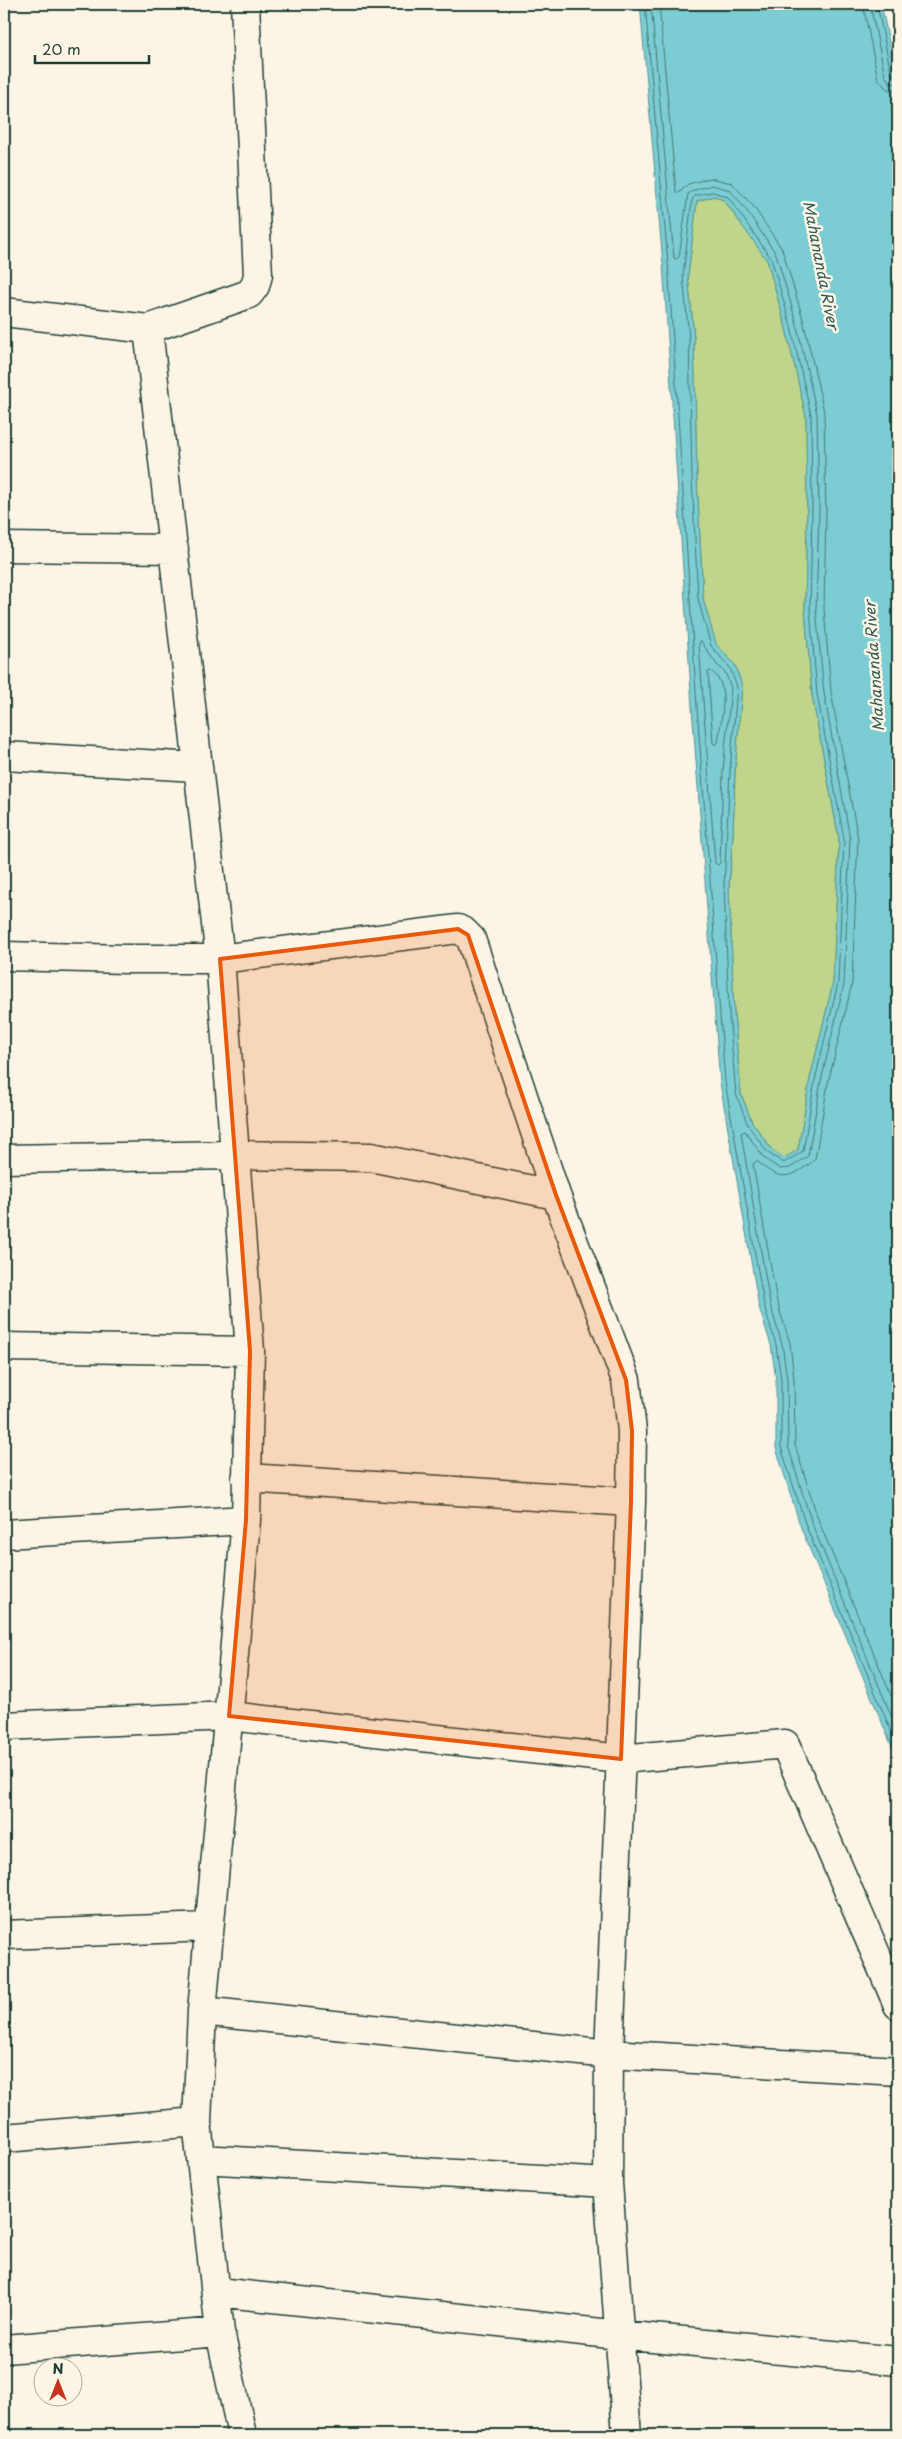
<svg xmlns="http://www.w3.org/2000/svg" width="902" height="2439" font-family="'Playpen Sans',sans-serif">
<rect width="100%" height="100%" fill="#fcf5e5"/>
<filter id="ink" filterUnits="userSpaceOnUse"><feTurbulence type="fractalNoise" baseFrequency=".02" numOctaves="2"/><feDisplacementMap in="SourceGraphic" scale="10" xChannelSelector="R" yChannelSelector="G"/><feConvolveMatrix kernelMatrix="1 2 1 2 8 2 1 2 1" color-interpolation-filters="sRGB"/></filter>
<g filter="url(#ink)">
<!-- green -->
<path fill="#bed58b" stroke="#6e8960" d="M714 196 724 200 767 260 785 324 806 416 807 512 805 609 812 695 839 839 833 983 810 1079 798 1150 784 1159 772 1150 752 1122 741 1094 734 1013 729 885 733 835 735 771 742 686 735 665 716 645 703 599 697 479 694 338 688 275 697 201Z"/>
<!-- water -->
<path fill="#7bcdd3" stroke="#569393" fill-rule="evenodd" d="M640 4H881L898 84V1761L801 1528 776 1448V1380L771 1345 759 1307 720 1083 692 707 663 264ZM714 196 724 200 767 260 785 324 806 416 807 512 805 609 812 695 839 839 833 983 810 1079 798 1150 784 1158 772 1150 752 1122 741 1094 734 1013 729 885 733 835 735 771 742 686 735 665 716 644 703 599 697 479 694 338 688 275 697 201Z"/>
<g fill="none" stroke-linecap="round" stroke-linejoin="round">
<!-- shore -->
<path stroke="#447774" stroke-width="1" d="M645 4 668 263 697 707 725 1082 764 1305 776 1345 781 1379V1447L806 1526 898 1748
M651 4 674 258 676 259 679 257 688 194 694 190 712 185 730 190 747 211 776 254 796 321 817 414 819 512 816 609 824 693 850 839 844 984 821 1081 808 1156 790 1168 780 1169 764 1158 745 1131 741 1133 770 1304 782 1344 787 1379 788 1446 812 1524 898 1732
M659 4 676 192 679 193 688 184 710 178 732 183 753 206 782 249 803 319 824 412 826 512 824 609 831 692 858 839 852 984 828 1083 815 1159C811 1164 805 1167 799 1171 782 1181 771 1174 757 1161L753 1164 777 1302 790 1343 794 1379 795 1445 819 1522 898 1712
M863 4 878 79 887 89 898 92
M870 4 885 76 891 83 898 84
M877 4 891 73 898 78
M713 192 728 197 771 258 790 323 811 415 812 512 810 609 817 694 844 839 838 983 815 1080 803 1151 784 1163 768 1153 748 1125 736 1094 729 1013 724 885 730 771 737 687 730 668 711 646 698 599 692 479 689 338 683 275 692 200 695 196Z
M701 641 717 665 725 672 731 688 723 771 720 863 718 865 715 863 699 644Z
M711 671C732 685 720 721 718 743L716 745 713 743 708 673Z"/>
<!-- minor casing -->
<g stroke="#1f3d34" stroke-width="31">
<path id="minor" d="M4 312 148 329 249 294 255 286 258 275 245 4
M148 329 220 959 250 1351 246 1520 202 2011 197 2122 220 2332 242 2435
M4 547 174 549
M4 756 197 767
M4 956 127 959H220L458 929 464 932 471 939 556 1195 626 1380 632 1431 631 1502 609 2054 608 2183 627 2435
M4 1159 234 1155 371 1157 556 1195
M4 1347 250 1351
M246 1478 631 1502
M4 1534 246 1520
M4 1726 229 1716 621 1759 785 1744 898 2005
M4 1935 209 1927
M202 2011 609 2054 898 2071
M4 2138 197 2122
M201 2159 608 2183
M217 2292 620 2335 898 2361
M4 2349 220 2332"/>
</g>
<!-- minor -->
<use href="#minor" stroke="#fcf5e5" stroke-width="28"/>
</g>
</g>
<!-- marked area -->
<path fill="#e8590c" fill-opacity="0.2" stroke="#e8590c" stroke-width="4" stroke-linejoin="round" d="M458 929 468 935 556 1195 626 1380 632 1431 631 1502 621 1759 229 1716 246 1520 250 1351 220 959Z"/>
<g text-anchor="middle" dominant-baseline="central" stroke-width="5" stroke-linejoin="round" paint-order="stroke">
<!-- water labels -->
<g font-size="15" font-style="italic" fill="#315a54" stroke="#fcf5e5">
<text transform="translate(822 265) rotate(79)">Mahananda River</text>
<text transform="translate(873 666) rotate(-94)">Mahananda River</text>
</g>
</g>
<!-- margin -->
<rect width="902" height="2439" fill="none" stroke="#fcf5e5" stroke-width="20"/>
<rect x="10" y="10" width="882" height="2419" fill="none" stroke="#1f3d34" stroke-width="2" filter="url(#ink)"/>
<!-- north arrow -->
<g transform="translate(58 2382)"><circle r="24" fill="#fcf5e5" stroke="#a4ab9e"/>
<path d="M0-4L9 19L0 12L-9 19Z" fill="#c8321e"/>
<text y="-8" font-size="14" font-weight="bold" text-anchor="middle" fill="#1f3d34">N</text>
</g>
<!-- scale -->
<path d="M35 55v8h114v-8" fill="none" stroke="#1f3d34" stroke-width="2.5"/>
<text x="42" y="55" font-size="15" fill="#1f3d34" stroke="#fcf5e5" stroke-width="4" paint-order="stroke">20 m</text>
</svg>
